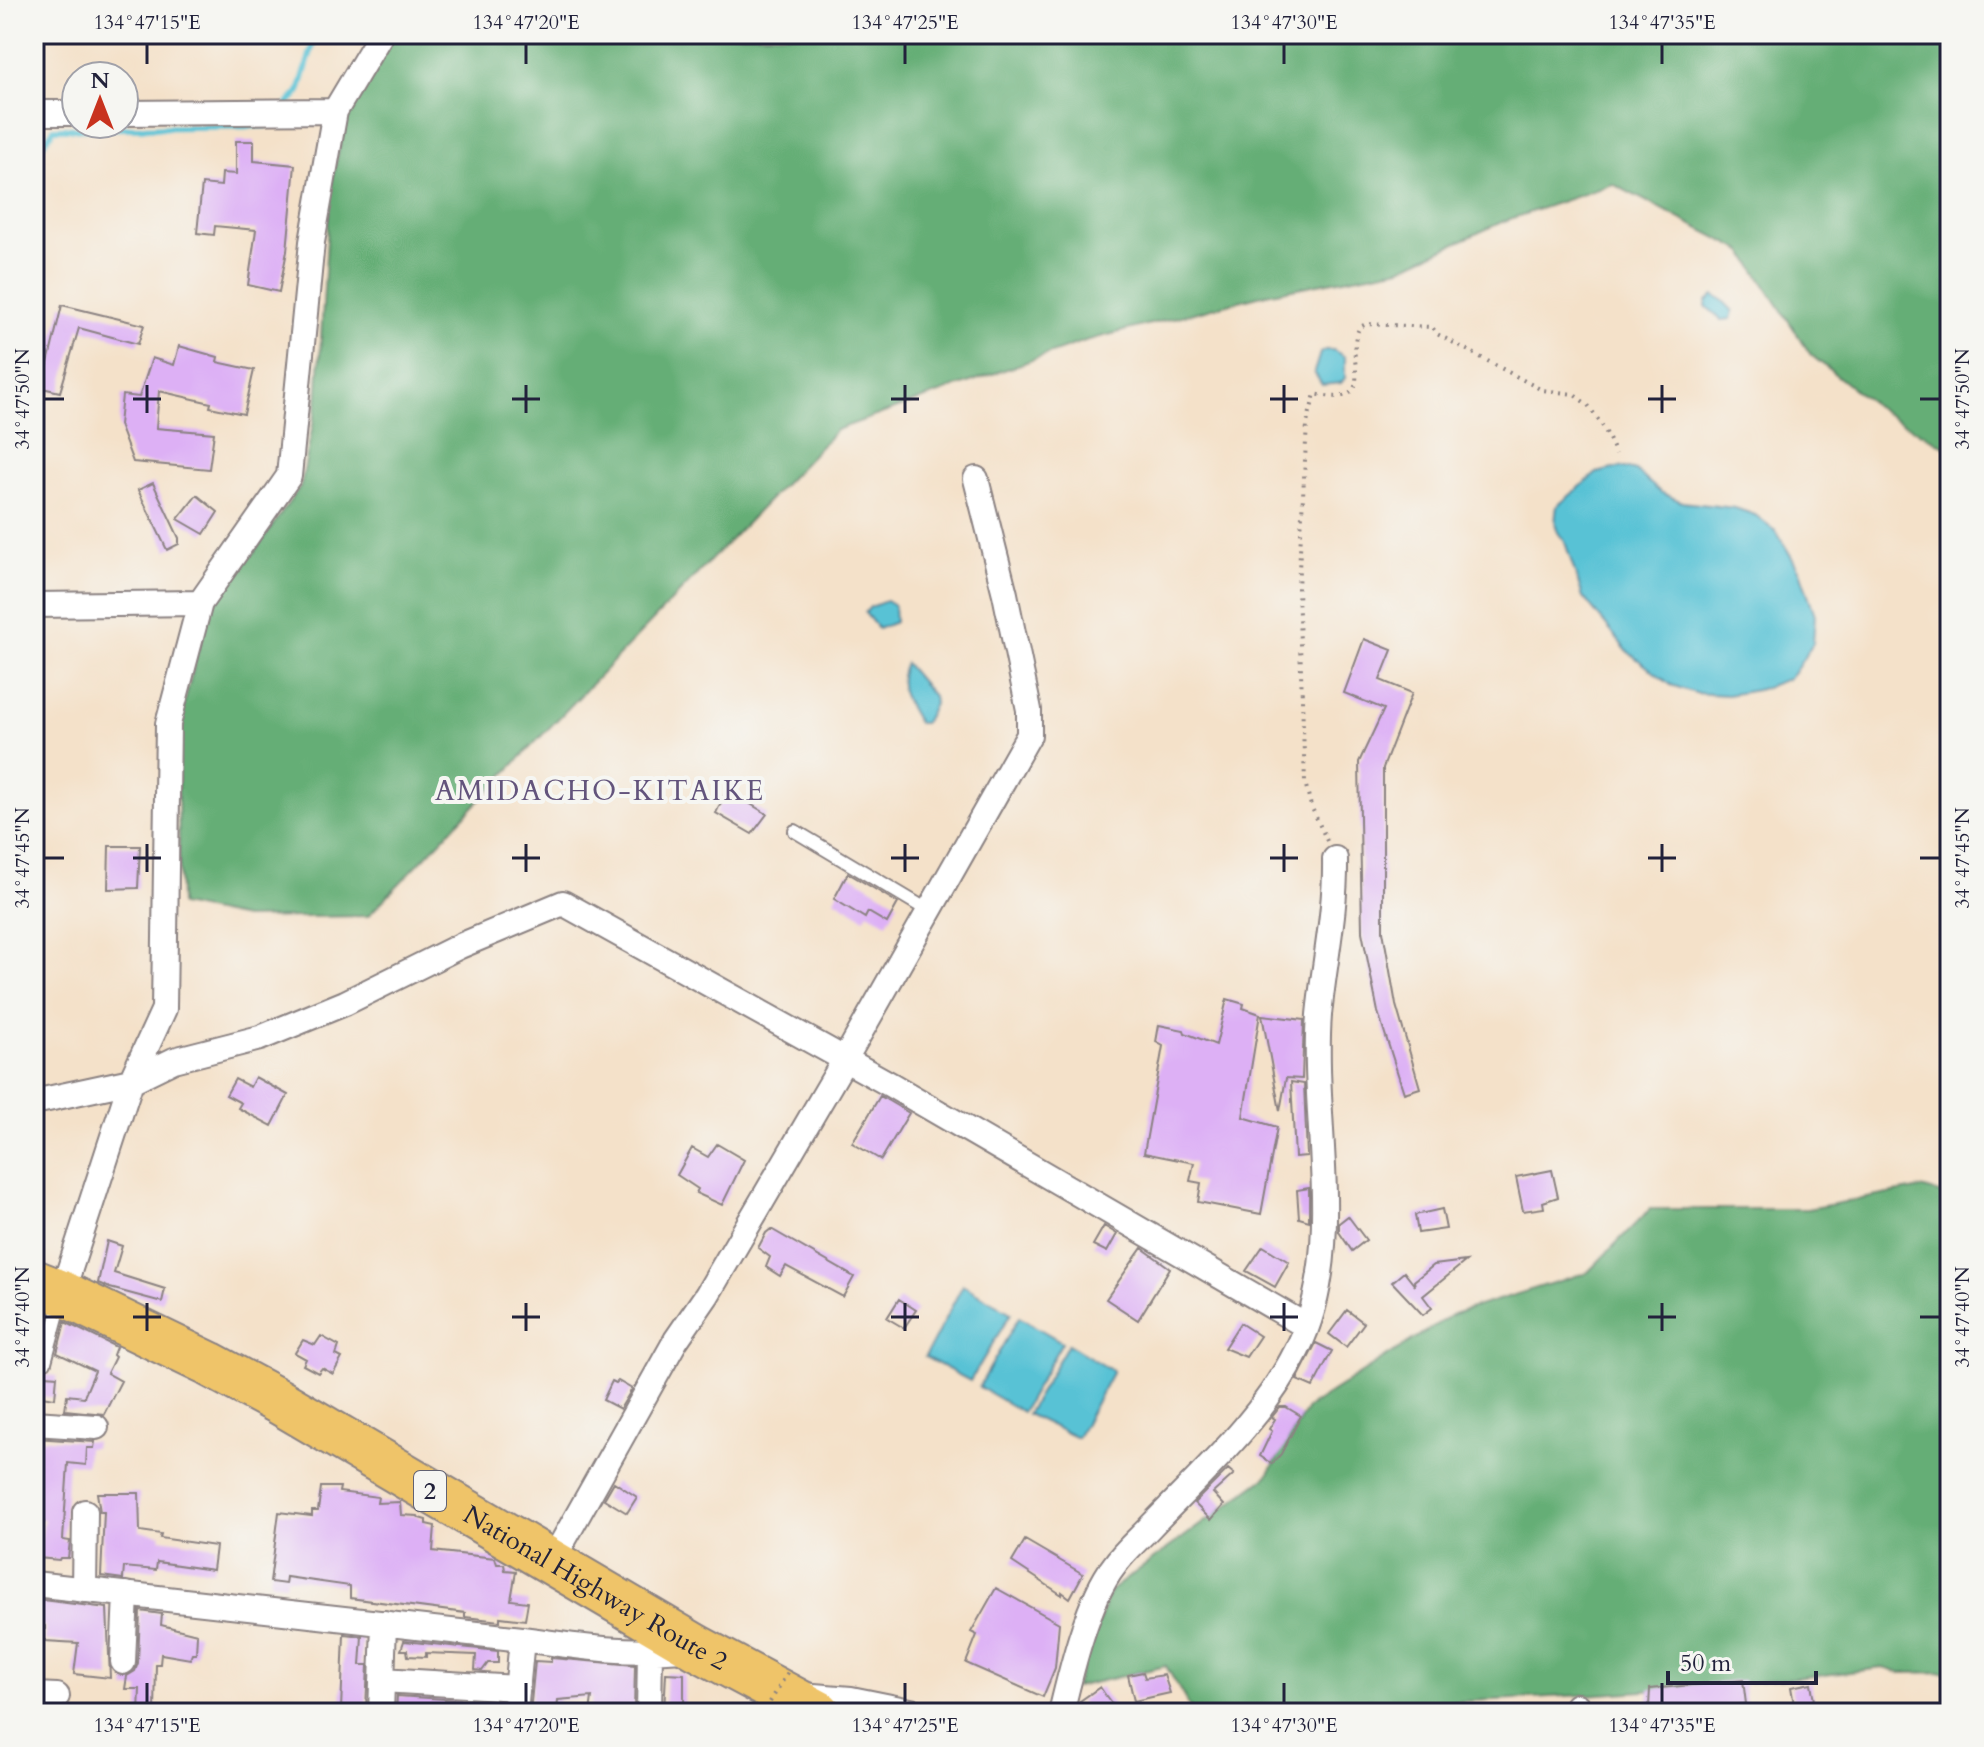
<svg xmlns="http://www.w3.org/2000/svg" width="1984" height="1747" font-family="Cardo,serif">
<rect width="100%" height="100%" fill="#f6f6f2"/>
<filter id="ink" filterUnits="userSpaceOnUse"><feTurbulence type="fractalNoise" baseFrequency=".0125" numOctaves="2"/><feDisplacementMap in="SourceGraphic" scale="16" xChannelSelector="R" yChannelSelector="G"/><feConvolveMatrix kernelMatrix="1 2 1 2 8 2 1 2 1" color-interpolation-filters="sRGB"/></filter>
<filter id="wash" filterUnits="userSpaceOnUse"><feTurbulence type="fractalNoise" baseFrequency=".006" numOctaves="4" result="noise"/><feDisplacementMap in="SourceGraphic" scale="32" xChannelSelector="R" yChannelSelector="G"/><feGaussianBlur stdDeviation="1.8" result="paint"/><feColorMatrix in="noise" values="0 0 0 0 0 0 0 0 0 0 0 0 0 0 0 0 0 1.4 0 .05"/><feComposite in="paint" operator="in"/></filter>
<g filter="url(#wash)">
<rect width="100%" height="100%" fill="#f4e1c9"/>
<!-- forest -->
<path fill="#65ae76" stroke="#446858" stroke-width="2" d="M392 34H1950V449L1883 412 1811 355 1743 251 1613 184 1504 221 1401 268 1266 294 1085 341 836 430 368 916 244 918 180 905 177 732 208 610 255 551 301 485 317 404 330 189 348 108Z
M1921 1188 1950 1196V1672L1900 1673 1883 1668C1746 1685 1607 1695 1470 1701 1405 1704 1340 1705 1275 1709L1270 1713H1193L1166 1666 1075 1687 1110 1591 1267 1476 1307 1408 1453 1314 1588 1272 1650 1209H1807Z"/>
<!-- water -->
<path fill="#59c2d5" stroke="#3e7288" stroke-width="2" d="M1714 295 1721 299 1733 311 1731 319 1721 320 1706 306 1707 301Z
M1325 350H1333L1345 357V378L1341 383 1322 385 1314 372 1320 353Z
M1621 467 1636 471 1660 492 1682 502 1735 508 1755 515 1776 531 1800 571 1815 615 1813 643 1798 667 1788 679 1757 690 1727 695 1695 693 1671 685 1627 651 1583 597 1564 539C1553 531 1555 519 1557 506L1597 473Z
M886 601 894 606 895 622 878 629 865 613 870 607Z
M905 663 933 696 934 704 924 723H918C906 702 894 687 905 663Z
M963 1285 1011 1313 970 1381 925 1357Z
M1019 1317 1062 1342 1022 1412 979 1387Z
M1068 1344 1113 1371 1077 1438 1027 1414Z"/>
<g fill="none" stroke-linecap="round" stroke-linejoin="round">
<!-- stream -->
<path stroke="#59c2d5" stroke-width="6" d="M288 104 299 92 316 34
M34 156 54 129 266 126 272 120"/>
</g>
<g id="blocks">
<!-- building -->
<path fill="#ddb0f5" d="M236 141H254V161L295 165 287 251 279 292 248 285 256 230 215 226 214 235 197 233 202 184 221 186 222 173 236 174Z
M62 305 144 325 138 344 79 328 60 392 42 388Z
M179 346 218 357 217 362 254 370 244 414 210 407 211 403 159 391 156 428 214 433 209 469 133 462 119 425 122 395 139 397 152 358 174 365Z
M153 483 179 538V544L167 550 138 490Z
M197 495 218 512 204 534 178 519Z
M1364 639 1392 650 1380 680 1412 693 1383 768V931L1396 1005 1420 1088 1404 1093 1378 1012 1362 932 1359 762 1384 709 1344 693Z
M727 790 767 814 752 834 716 813Z
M109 846H140L138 888 108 889Z
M848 873 898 903 887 923 868 912 865 918 834 899Z
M1227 999 1244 1004 1243 1008 1260 1014 1243 1117 1277 1127 1261 1214 1198 1202 1201 1183 1190 1181 1194 1163 1144 1153 1163 1046 1156 1042 1159 1025 1184 1030 1185 1033 1216 1045Z
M1262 1015 1304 1020 1302 1079 1286 1078 1280 1111Z
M255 1077 288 1095 272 1126 238 1108 241 1103 226 1095 235 1079 250 1087Z
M1291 1082 1304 1084 1307 1156 1295 1157Z
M880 1096 909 1113 881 1160 852 1143Z
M717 1144 744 1160 722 1205 696 1193 698 1189 677 1175 692 1148 708 1157Z
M1552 1170 1558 1197 1543 1202 1544 1208 1523 1211 1516 1177Z
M1309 1188V1221L1299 1218 1297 1190Z
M1442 1209 1446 1229 1418 1233 1415 1215Z
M1348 1216 1366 1240 1352 1251 1339 1232V1223Z
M1104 1226 1117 1234 1107 1252 1093 1245Z
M771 1229 854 1277 843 1297 786 1266 780 1276 766 1267 770 1257 758 1248 766 1233Z
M107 1241 122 1246 114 1273 165 1289 162 1302 110 1288 98 1283Z
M1263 1246 1289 1262 1275 1287 1246 1271Z
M1142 1248 1170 1268 1138 1320 1106 1299Z
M1466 1261 1423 1296 1432 1308 1423 1315 1392 1282 1404 1272 1415 1286 1414 1281 1434 1265Z
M899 1299 916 1310 904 1328 887 1318Z
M38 1310 48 1315 41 1341 34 1339V1312Z
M1347 1310 1364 1323 1346 1347 1329 1334Z
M65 1322 116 1347 113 1355 115 1357 107 1373 121 1381 104 1414 65 1410 67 1395 84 1397 95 1371 57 1353Z
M1240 1323 1260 1336 1246 1357 1224 1348Z
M321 1336 339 1346 336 1355 342 1358 333 1374 322 1368 318 1373 303 1365 306 1359 295 1353 303 1340 315 1345Z
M1316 1343 1332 1351 1313 1387 1297 1380Z
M34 1374 57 1376 55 1398 34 1395Z
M612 1381 616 1383 618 1381 632 1389 620 1409 603 1400Z
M1280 1407H1286L1301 1416 1281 1454 1272 1464 1260 1456 1272 1431 1269 1429 1275 1419 1272 1417Z
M34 1438 95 1442 94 1448H87L86 1465 68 1463 63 1540 70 1541 68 1558H60L59 1560 38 1558 44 1519H37V1506H34Z
M1228 1469 1234 1474 1213 1493 1224 1505 1211 1520 1194 1503Z
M614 1482 637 1497 627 1513 604 1499Z
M321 1487H340L339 1492 378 1497 377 1503 400 1502 401 1515 418 1516 419 1518 426 1520V1524L435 1526 433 1551 495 1558 497 1564H504L505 1570 516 1571 511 1600 528 1602 525 1620 500 1617V1621L465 1617V1613L350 1598V1586L286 1577 285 1584 270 1582 279 1512 312 1516V1511H318Z
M97 1493H139L140 1531 161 1534 160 1538 216 1546 213 1570 157 1562 156 1570 124 1567 123 1579 101 1576 104 1512H100Z
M1025 1540 1083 1574 1070 1598 1062 1592V1595L1012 1562Z
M996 1588 1059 1623 1055 1668 1043 1697 966 1663 977 1635 971 1632Z
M34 1599 107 1608 110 1678 74 1674 78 1643 45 1641V1626L34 1624Z
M140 1611 162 1614 161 1625 197 1634 196 1654H192L190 1659 161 1654 160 1664H156L155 1713H139L140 1689H125L127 1676 135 1671 138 1663Z
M344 1634 362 1636 360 1665H368L366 1709 363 1713 341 1710Z
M404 1641 498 1651V1663H488L482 1671 475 1670 476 1655 426 1653V1657L408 1656 407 1650H401Z
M551 1658 635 1665 634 1713H590L592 1697 558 1700 557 1713H530L535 1661 551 1662Z
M1143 1672 1145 1678 1164 1675 1170 1693 1134 1701 1128 1675Z
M666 1673 684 1674V1713H664Z
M1743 1680 1746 1704 1705 1709V1713H1680L1679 1709 1649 1707 1650 1689Z
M1811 1683 1815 1707 1795 1710 1791 1687Z
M1100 1687 1106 1696 1119 1713H1088L1080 1701Z
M397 1696 460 1700 461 1712 396 1713Z"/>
</g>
</g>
<g filter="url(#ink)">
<use href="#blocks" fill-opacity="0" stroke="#8b8282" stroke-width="2"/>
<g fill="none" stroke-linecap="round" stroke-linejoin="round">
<!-- lane casing -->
<g stroke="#8b8282" stroke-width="16">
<path id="lane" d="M795 831 929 911
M34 1363 45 1362 60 1306"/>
</g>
<!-- street casing -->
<g stroke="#8b8282" stroke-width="28">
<path id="street" d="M34 113H76
M124 113 335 111
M34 605 200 603
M34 1102 131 1081 174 1060 260 1038 345 1003 460 946 563 903 891 1085 1306 1326
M62 1293 131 1081 164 1009 168 724 200 603 289 476 312 242 335 111 381 34
M34 1423 96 1427
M552 1561 676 1340 707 1295 844 1061 1029 735V710L1005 594 976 479
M34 1584 522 1639C578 1647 633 1655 689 1648
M84 1590 85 1512
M123 1662 126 1594
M382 1680 517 1688
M34 1695 57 1696
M801 1695 851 1699 920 1713
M1577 1706V1713
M381 1713 384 1623
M515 1713 522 1639
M649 1713 650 1652
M1061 1713C1071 1671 1088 1599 1114 1566 1124 1551 1139 1539 1151 1526 1203 1472 1263 1419 1297 1350 1347 1251 1311 1122 1319 1015 1324 963 1336 912 1335 859"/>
</g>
<!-- highway casing -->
<g stroke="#8b8282" stroke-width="48">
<g id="highway">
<path id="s1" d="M34 1282 62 1293 209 1364 278 1401 696 1647 819 1713"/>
</g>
</g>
<!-- path -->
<path stroke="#8b8282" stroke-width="4" stroke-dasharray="2 6" stroke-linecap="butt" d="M1327 841 1311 806 1305 782 1298 588 1307 423 1315 394C1384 409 1341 357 1360 327L1366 324 1432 327 1437 334 1542 390 1573 394 1588 405 1604 428 1616 454"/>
<!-- lane -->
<use href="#lane" stroke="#fff" stroke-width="12"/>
<!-- street -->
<use href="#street" stroke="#fff" stroke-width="24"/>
<!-- highway -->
<use href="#highway" stroke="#efc469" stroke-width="44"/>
<!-- path-bridge -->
<path stroke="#8b8282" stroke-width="4" stroke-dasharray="2 6" stroke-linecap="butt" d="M770 1702 788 1672"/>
</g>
</g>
<!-- ticks -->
<path fill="none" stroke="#22223b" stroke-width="3" d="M147 44V64M526 44V64M905 44V64M1284 44V64M1662 44V64M147 385V413M526 385V413M905 385V413M1284 385V413M1662 385V413M44 399H64M133 399H161M512 399H540M891 399H919M1270 399H1298M1648 399H1676M1920 399H1940M147 844V872M526 844V872M905 844V872M1284 844V872M1662 844V872M44 858H64M133 858H161M512 858H540M891 858H919M1270 858H1298M1648 858H1676M1920 858H1940M147 1303V1331M526 1303V1331M905 1303V1331M1284 1303V1331M1662 1303V1331M44 1317H64M133 1317H161M512 1317H540M891 1317H919M1270 1317H1298M1648 1317H1676M1920 1317H1940M147 1683V1703M526 1683V1703M905 1683V1703M1284 1683V1703M1662 1683V1703"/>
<g text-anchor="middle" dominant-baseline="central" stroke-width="8" stroke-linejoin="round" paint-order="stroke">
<!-- shield labels -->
<rect fill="#f6f6f2" stroke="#626272" stroke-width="2" x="414" y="1471" width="32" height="40" rx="6"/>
<g font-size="24" font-weight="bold" fill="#22223b">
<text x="430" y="1491">2</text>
</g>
<!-- street labels -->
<g font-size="26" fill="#22223b" stroke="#f6f6f2">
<text stroke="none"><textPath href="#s1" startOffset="640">National Highway Route 2</textPath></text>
</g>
<!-- neighbourhood labels -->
<g font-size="28" letter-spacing="2" fill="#63547c" stroke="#f6f6f2">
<text x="600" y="791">AMIDACHO-KITAIKE</text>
</g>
</g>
<!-- margin -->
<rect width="1984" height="1747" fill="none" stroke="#f6f6f2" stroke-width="88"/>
<!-- north arrow -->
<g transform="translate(100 100)"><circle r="38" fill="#f6f6f2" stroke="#a1a1a9" stroke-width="2"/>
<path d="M0-6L14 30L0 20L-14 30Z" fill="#c8321e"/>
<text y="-12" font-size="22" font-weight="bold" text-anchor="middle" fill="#22223b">N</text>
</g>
<!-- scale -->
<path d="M1668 1671v12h148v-12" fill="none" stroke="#22223b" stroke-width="4"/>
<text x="1680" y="1671" font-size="24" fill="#22223b" stroke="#f6f6f2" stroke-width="6" paint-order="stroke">50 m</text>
<rect x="44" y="44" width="1896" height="1659" fill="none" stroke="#22223b" stroke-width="3"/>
<g font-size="20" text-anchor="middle" fill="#22223b">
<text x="147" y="29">134°47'15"E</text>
<text x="526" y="29">134°47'20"E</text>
<text x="905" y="29">134°47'25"E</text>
<text x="1284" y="29">134°47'30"E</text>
<text x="1662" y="29">134°47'35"E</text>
<text transform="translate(22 399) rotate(-90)" y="7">34°47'50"N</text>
<text transform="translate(1962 399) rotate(-90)" y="7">34°47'50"N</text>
<text transform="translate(22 858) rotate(-90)" y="7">34°47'45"N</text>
<text transform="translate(1962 858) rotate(-90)" y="7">34°47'45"N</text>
<text transform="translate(22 1317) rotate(-90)" y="7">34°47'40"N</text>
<text transform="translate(1962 1317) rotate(-90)" y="7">34°47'40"N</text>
<text x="147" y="1732">134°47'15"E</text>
<text x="526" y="1732">134°47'20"E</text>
<text x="905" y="1732">134°47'25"E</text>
<text x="1284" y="1732">134°47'30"E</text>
<text x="1662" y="1732">134°47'35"E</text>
</g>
</svg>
